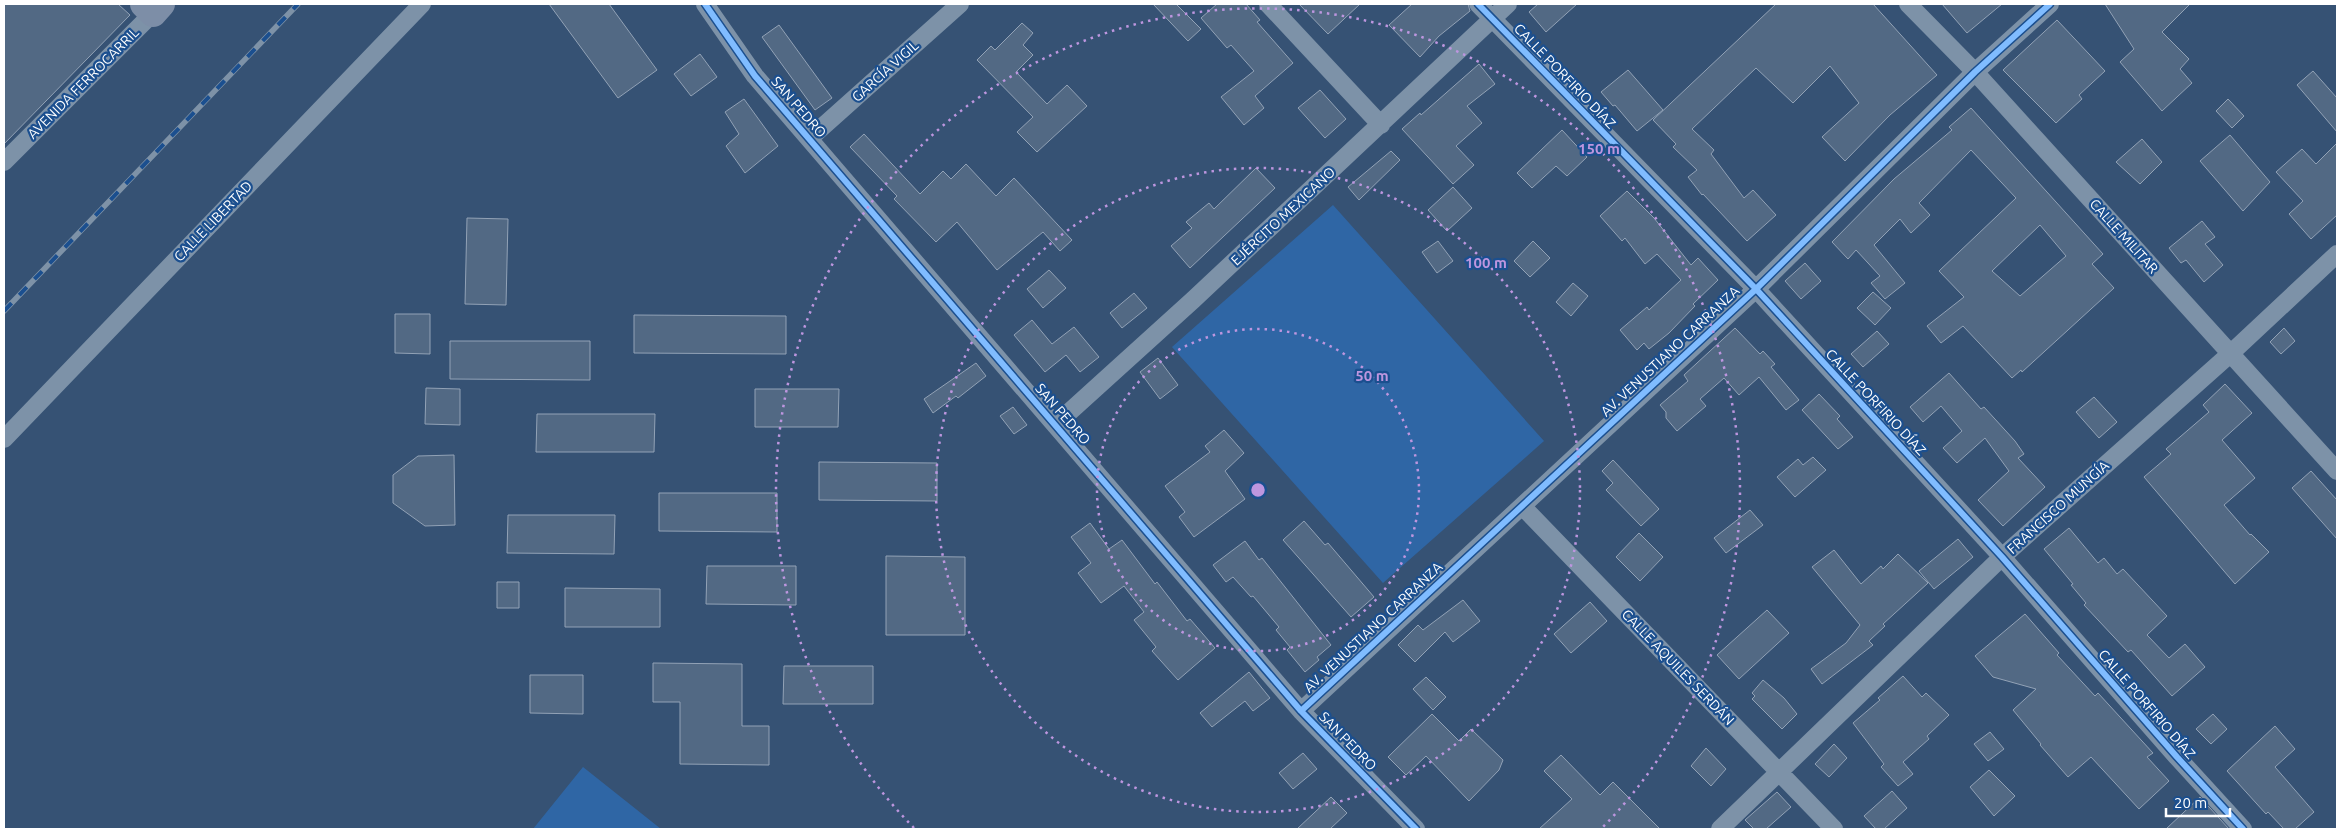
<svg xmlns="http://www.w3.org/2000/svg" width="2341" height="833" font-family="Ubuntu,sans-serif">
<rect width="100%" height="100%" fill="#365274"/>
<!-- green -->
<path fill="#2f66a5" d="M1333 205 1544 441 1383 583 1172 347Z
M583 767 661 829H533Z"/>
<!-- building -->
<path fill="#526984" stroke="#92a2b6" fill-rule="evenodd" d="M4 4H118L130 15 4 144Z
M549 4H609L657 70 618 98Z
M1153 4H1176L1201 29 1188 41Z
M1217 4H1246L1260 20 1257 22 1293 63 1255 96 1264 108 1244 125 1221 97 1254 71 1231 45 1227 48 1201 18Z
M1299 4H1360L1328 34Z
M1412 4H1468L1470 11 1439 36 1420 57 1389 25Z
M1538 4H1577L1546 32 1529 12Z
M1776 4H1873L1937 75 1890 115 1845 161 1822 137 1859 103 1830 66 1793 103 1756 68 1692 129 1714 150 1711 154 1744 198 1753 190 1776 215 1747 241 1703 194 1702 195 1688 177 1697 170 1673 147 1676 144 1653 120Z
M1942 4H2002L1967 33Z
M2105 4H2190L2162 32 2189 59 2180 69 2192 83 2162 111 2120 62 2134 49Z
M2057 20 2105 71 2079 95 2082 99 2056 123 2003 70Z
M1022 23 1033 33 1023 45 1033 55 1016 72 1047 104 1067 85 1087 106 1037 152 1017 132 1033 117 977 60 991 46 995 50Z
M779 25 832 98 815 110 762 37Z
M700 54 717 77 691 96 674 74Z
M1479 64 1495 84 1467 106 1482 123 1456 146 1474 165 1453 184 1402 129 1420 113 1421 115Z
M1628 70 1663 110 1637 131 1615 105 1613 106 1601 92Z
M2313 71 2337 98V132L2297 85Z
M1320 90 1346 119 1325 138 1298 108Z
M744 99 778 146 745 173 726 146 739 134 725 112Z
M2228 99 2244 116 2232 128 2216 111Z
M1971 108 2103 254 2092 264 2114 288 2022 372 2021 370 2012 378 1963 326 1941 343 1927 326 1964 297 1939 271 2016 198 1971 150 1919 203 1930 215 1911 233 1900 219 1874 245 1905 283 1885 299 1871 283 1880 276 1856 250 1848 259 1832 242 1894 179 1952 130 1949 127ZM2040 225 2066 256 2020 296 1992 271Z
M1562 130 1587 157 1567 176 1556 166 1532 188 1517 173Z
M864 134 920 194 943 171 951 179 966 164 996 196 1014 178 1072 240 1060 251 1043 232 997 270 957 222 936 242 894 199 897 196 850 147Z
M2230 135 2270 182 2243 211 2200 161Z
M2142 139 2162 162 2140 184 2116 162Z
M2337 143V215L2311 239 2289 214 2303 201 2276 172 2302 149 2316 164Z
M1391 151 1400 160 1359 200 1348 187Z
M1256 168 1275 188 1190 268 1171 246 1192 228 1186 222 1209 203 1214 209Z
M1453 187 1472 208 1447 231 1428 210Z
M1627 191 1654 218 1691 265 1698 258 1718 280 1693 304 1695 306 1669 333 1649 349 1644 343 1637 350 1620 330 1647 307 1649 310 1681 280 1657 254 1645 264 1625 238 1622 241 1600 216Z
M467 218 508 219 506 305 465 304Z
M2202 221 2215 237 2205 244 2223 265 2204 282 2186 260 2181 263 2169 248Z
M1438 241 1453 261 1437 273 1422 252Z
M1533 241 1550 258 1530 277 1514 261Z
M1805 263 1821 281 1801 299 1785 281Z
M1049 270 1066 288 1043 308 1027 289Z
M1573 283 1588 296 1571 316 1556 302Z
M1873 292 1891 308 1875 325 1857 308Z
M1134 293 1147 308 1122 328 1110 313Z
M395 314H430V354L395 353Z
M634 315 786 316V354L634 353Z
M1032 320 1052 344 1074 327 1099 357 1080 372 1066 355 1045 372 1014 335Z
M1735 328 1760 354 1763 351 1775 364 1771 367 1799 400 1786 410 1759 377 1739 395 1724 378 1700 399 1706 406 1677 431 1666 418V412L1660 405 1688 381 1684 375Z
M2284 328 2295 341 2281 354 2270 342Z
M1877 331 1889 344 1863 367 1851 354Z
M450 341H590V380L450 379Z
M1158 358 1178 385 1160 399 1140 372Z
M976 363 986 376 958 398 956 396 933 413 924 399Z
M1949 373 1981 409 1984 407 2015 441 2024 454 2018 458 2045 487 2003 526 1978 500 2009 471 1985 438 1957 463 1943 448 1962 431 1941 406 1923 422 1910 407Z
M2225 384 2252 413 2222 440 2255 478 2224 505 2250 535 2251 534 2269 552 2235 584 2144 477 2171 454 2166 449 2209 412 2203 405Z
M426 388 460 389V425L425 424Z
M755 389H839L838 427H755Z
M1819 394 1840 416 1837 419 1853 437 1838 449 1802 410Z
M2094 397 2117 422 2099 438 2076 412Z
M1013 407 1027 425 1014 434 1000 416Z
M537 414H655L654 452H536Z
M1224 430 1244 453 1225 471 1245 499 1194 537 1179 517 1185 512 1165 486 1210 452 1205 446Z
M454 455 455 525 425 526 393 503V475L418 456Z
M1813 457 1826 470 1795 497 1777 477 1798 459 1803 465Z
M1613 460 1659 509 1641 526 1606 490 1613 483 1602 471Z
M819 462 937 463V501L819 500Z
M2311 471 2337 500V539L2292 488Z
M659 493H777V532L659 531Z
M1750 510 1763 525 1726 553 1714 538Z
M508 515H615L614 554 507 553Z
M1304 521 1325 545 1328 543 1374 597 1351 617 1283 540Z
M1090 523 1109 549 1122 540 1155 584 1157 582 1187 621 1190 619 1215 648 1178 680 1152 651 1156 647 1134 620 1144 612 1124 586 1101 603 1078 573 1091 563 1071 537Z
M2069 528 2098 563 2104 558 2117 574 2123 569 2167 616 2147 635 2169 658 2185 644 2205 667 2172 696 2131 650 2128 652 2084 605 2086 603 2071 585 2073 584 2044 549Z
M1639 533 1663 557 1640 581 1616 557Z
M1958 539 1973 557 1934 589 1919 571Z
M1245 541 1259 560 1262 558 1331 645 1317 657 1319 660 1305 672 1287 650 1290 647 1276 630 1279 627 1253 596 1251 597 1233 577 1226 582 1213 565Z
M1834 550 1861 584 1881 566 1883 569 1898 554 1928 583 1883 624 1885 626 1869 641 1873 645 1822 684 1811 669 1846 643 1860 625 1812 567Z
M886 556 965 557V635H886Z
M707 566H796V605L706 604Z
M497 582H519V608H497Z
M565 588 660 589V627H565Z
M1463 600 1480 621 1453 642 1445 632 1415 662 1398 645 1418 625 1423 630Z
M1590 602 1607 621 1571 653 1554 634Z
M1767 610 1789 633 1739 679 1717 655Z
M2025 614 2059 653 2057 655 2095 696 2098 693 2153 753 2147 757 2169 781 2139 809 2091 757 2068 777 2040 745 2041 744 2013 710 2036 689 1993 677 1975 656Z
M653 663 742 664V726H769V765L680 764V702H653Z
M784 666H873V704H783Z
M1249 672 1270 698 1253 711 1245 701 1212 727 1200 713Z
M530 675H583V714L530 713Z
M1903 676 1922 697 1926 693 1949 715 1927 736 1929 739 1903 762 1913 774 1898 786 1881 767 1884 764 1853 723 1880 700 1878 698Z
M1426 677 1446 697 1433 710 1413 689Z
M1763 680 1784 698 1797 714 1782 729 1752 699 1755 696 1752 693Z
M1432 714 1459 741 1471 729 1503 760 1499 770 1469 801 1426 756 1406 775 1388 757Z
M2213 714 2227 729 2211 744 2196 729Z
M2275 726 2295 749 2275 767 2314 812 2295 829H2284L2268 812 2266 814 2227 771Z
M1990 732 2004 749 1988 761 1974 744Z
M1834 744 1847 758 1829 777 1815 764Z
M1706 748 1726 769 1711 786 1691 766Z
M1303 753 1317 769 1293 789 1279 773Z
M1561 755 1600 795 1613 782 1660 829H1539L1572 799 1544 771Z
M1989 770 2015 796 1994 816 1970 787Z
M1892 791 1907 808 1884 829H1876L1864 816Z
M1777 792 1791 807 1766 829H1754L1745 820Z
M1331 797 1347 813 1330 829H1297Z
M2200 797 2229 829H2166Z"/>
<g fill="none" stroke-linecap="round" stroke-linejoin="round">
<!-- street -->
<path stroke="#7d92a8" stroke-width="18" d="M705 4 755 76 1301 711 1416 829
M1268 4 1381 125
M1478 4 1756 289 2002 557 2177 757 2243 829
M1908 4 1975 72 2337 471
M810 138 960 4
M4 162 153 13
M1055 425 1193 300 1508 4
M4 439 422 4
M1522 506 1834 829
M1301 711 1756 289 1975 72 2050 4
M1720 829 2002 557 2230 354 2337 254"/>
<!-- primary -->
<path stroke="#7d8ea7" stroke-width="28" d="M144 4 153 13 161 4"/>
<!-- rail casing -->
<g stroke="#7e92a7" stroke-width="5.5">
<path id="rail" d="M4 311 298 4"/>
</g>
<!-- rail -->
<use href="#rail" stroke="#1b4f8f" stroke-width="4" stroke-dasharray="11" stroke-linecap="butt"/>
<!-- cycleway casing -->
<g stroke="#1b4f8f" stroke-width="9">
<path id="cycleway" d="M705 4 755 76 1301 711 1416 829
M1478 4 1756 289 2002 557 2177 757 2243 829
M1301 711 1756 289 1975 72 2050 4"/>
</g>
<!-- cycleway -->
<use href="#cycleway" stroke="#80bcff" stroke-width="6"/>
</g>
<!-- distance rings -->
<g fill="none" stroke="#bd96df" stroke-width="2.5" stroke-dasharray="2.5 5">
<circle cx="1258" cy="490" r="161"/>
<circle cx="1258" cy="490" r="322"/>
<path d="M914 828A482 482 0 1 1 1602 828"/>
</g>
<g text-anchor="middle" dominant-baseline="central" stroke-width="4.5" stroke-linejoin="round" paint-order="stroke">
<!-- street labels -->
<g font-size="14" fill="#fff" stroke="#1b4f8f">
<text transform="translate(885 71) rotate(-42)">GARCÍA VIGIL</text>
<text transform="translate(1565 76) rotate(46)">CALLE PORFIRIO DÍAZ</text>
<text transform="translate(83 83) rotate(-45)">AVENIDA FERROCARRIL</text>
<text transform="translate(799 107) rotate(49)">SAN PEDRO</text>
<text transform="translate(1283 216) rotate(-43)">EJÉRCITO MEXICANO</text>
<text transform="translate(213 221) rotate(-46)">CALLE LIBERTAD</text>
<text transform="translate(2124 236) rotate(48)">CALLE MILITAR</text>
<text transform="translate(1670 351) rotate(-43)">AV. VENUSTIANO CARRANZA</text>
<text transform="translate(1876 402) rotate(47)">CALLE PORFIRIO DÍAZ</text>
<text transform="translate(1063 414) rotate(49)">SAN PEDRO</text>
<text transform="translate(2058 507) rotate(-42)">FRANCISCO MUNGÍA</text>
<text transform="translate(1373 627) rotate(-43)">AV. VENUSTIANO CARRANZA</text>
<text transform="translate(1678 667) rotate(46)">CALLE AQUILES SERDÁN</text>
<text transform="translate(2147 704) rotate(49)">CALLE PORFIRIO DÍAZ</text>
<text transform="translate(1348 741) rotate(46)">SAN PEDRO</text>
</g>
</g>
<circle cx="1258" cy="490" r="8" fill="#bd96df" stroke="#1b4f8f" stroke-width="2.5"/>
<g font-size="15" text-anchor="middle" font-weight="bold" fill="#bd96df" stroke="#1b4f8f" stroke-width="4.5" stroke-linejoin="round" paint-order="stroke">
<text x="1599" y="154">150 m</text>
<text x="1486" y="268">100 m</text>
<text x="1372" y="381">50 m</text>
</g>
<!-- border -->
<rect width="2341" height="833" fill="none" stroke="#ffffff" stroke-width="10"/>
<!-- scale -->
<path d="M2166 808v8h64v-8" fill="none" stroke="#ffffff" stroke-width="2.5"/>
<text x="2174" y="808" font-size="15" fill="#ffffff" stroke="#1b4f8f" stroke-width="4" paint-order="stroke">20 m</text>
</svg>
